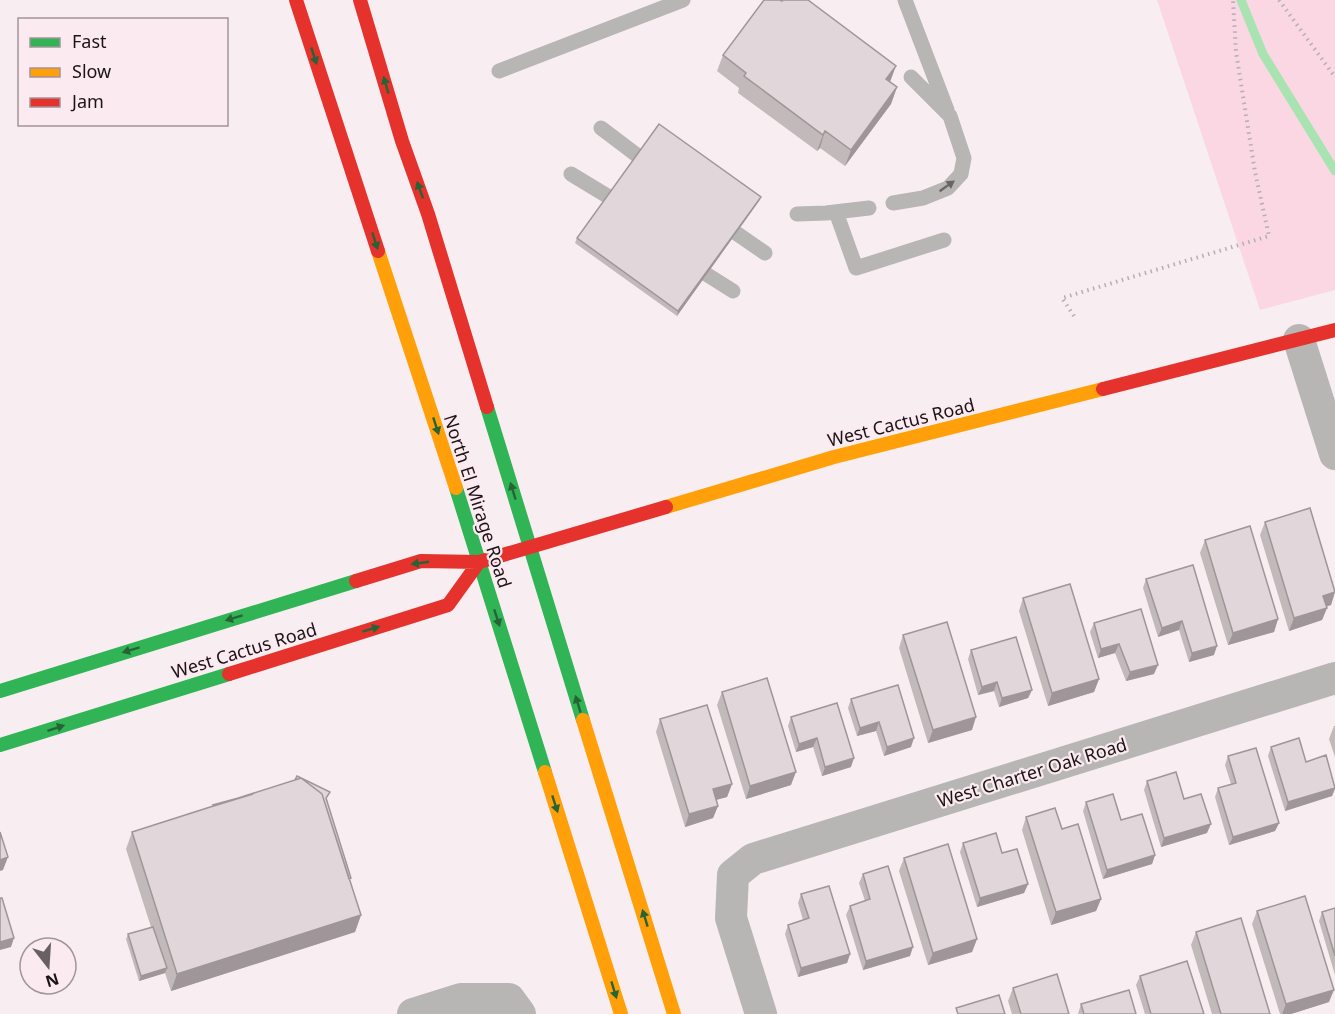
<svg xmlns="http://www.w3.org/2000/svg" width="1335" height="1014" font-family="'Noto Sans',sans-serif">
<rect width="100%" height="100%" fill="#f8eef1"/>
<!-- green -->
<path fill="#fbd7e3" d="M1157 0H1335V290L1260 310Z"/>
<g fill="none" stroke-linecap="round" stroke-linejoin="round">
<!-- stream -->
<path stroke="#aae3b2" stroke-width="9" d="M1241 0 1263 54 1335 171"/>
<!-- path -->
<path stroke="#b2b0b0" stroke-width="4" stroke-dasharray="1.5 4.5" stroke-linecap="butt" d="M1279 0 1335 77
M1074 316 1062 298 1269 236 1255 172 1236 52 1233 0"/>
<!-- lane -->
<path stroke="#b7b6b5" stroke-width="15" d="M905 0 947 110
M499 71 683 0
M601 128 638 156
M571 174 609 197
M893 203 923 198 948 188 961 174 964 158 950 116 911 77
M836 212 856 268 944 240
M797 214 826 213 869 208
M736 233 765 253
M706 274 733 291"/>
<!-- street -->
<path stroke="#b7b6b5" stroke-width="32" d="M1299 340 1335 454
M413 1014 461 999H509L520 1014
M761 1014 731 918 733 875 753 859 1335 678"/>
<!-- fast -->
<path stroke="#30b455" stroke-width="14" d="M487 407 583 720
M456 488 545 772
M0 691 356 581
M0 745 229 674"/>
<!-- slow -->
<path stroke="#ff9f0a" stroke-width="14" d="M378 251 456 488
M666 507 834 457 1103 389
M583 720 674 1014
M545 772 621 1014"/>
<!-- jam -->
<path stroke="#e5322d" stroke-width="14" d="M296 0 378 251
M360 0 402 141 428 214 487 407
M1103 389 1335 330
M356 581 421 561 479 562 666 507
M229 674 448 605 479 562"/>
</g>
<!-- wall -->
<path fill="#c2b9bb" d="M723 55 890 82 897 87 891 104 845 166 820 148 817 151 738 93 739 88 717 71Z
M761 197 759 201 677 316 575 243 577 238Z
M1265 522 1335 591 1331 605 1327 606V608L1322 620 1289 631 1260 535Z
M1205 540 1278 619 1274 632 1228 645 1200 553Z
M1146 579 1214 655 1189 662 1179 630 1158 637 1143 588Z
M1023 598 1099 679 1094 692 1048 706 1019 611Z
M1094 623 1154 674 1126 681 1115 653 1098 658 1090 632Z
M903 635 972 730 928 743 899 648Z
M971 650 1032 690 1028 698 999 707 994 691 978 695 968 659Z
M722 692 791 785 746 799 717 705Z
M851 699 911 747 884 756 876 731 857 736 848 708Z
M791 717 851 767 822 776 813 747 796 752 788 726Z
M660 719 732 784 727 797 716 800 718 806 713 818 685 827 656 732Z
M1334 726H1335V757L1329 739Z
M1271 747 1306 762 1335 785V789L1332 796 1285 811 1268 756Z
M1228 756 1279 823 1275 831 1229 845 1215 797 1218 788 1231 784 1225 765Z
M1147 781 1184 799 1207 833 1161 847 1144 790Z
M330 792 326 799 351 878 350 881 361 915 355 932 171 991 165 973 139 981 126 939 128 934 151 927 126 849 132 832 213 806V805Z
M1086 802 1121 820 1155 855 1152 864 1103 879 1083 811Z
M1026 817 1062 829 1101 899 1096 911 1051 925 1022 830Z
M963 843 1002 853 1028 884 1024 893 977 907 960 852Z
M904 858 977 939 972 952 928 965 899 871Z
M863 874 910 956 863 970 846 915 850 906 865 901 859 883Z
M801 894 850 954 847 963 798 977 785 934 788 925 803 920 798 903Z
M1335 908V975L1319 921 1322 912Z
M1257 911 1329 1002 1291 1014H1280L1252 924Z
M1196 932 1270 1014H1212L1191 945Z
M1140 976 1204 1014H1145L1136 985Z
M1013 988 1069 1014H1012L1008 1001Z
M1081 1004 1136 1014H1078Z"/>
<!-- shaded-wall -->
<path fill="#9e9699" d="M896 66 890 82 886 79Z
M897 87 891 104 845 166 851 150Z
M825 131 820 148 817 151 823 135Z
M761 197 759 201 677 316 678 311Z
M1335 592 1331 605 1319 609 1323 596Z
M1327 608 1322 620 1289 631 1294 618Z
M1278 619 1274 632 1228 645 1233 633Z
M1182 621 1179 630 1158 637 1162 628Z
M1119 644 1115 653 1098 658 1101 649Z
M1217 646 1214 655 1189 662 1192 653Z
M1158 665 1154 674 1126 681 1130 672Z
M1099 679 1094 692 1048 706 1052 693Z
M997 682 994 691 978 695 982 687Z
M1032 690 1028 698 999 707 1002 698Z
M976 717 972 730 928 743 933 730Z
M879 722 876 731 857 736 860 728Z
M817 738 813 747 796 752 799 744Z
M914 738 911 747 884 756 887 747Z
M854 758 851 767 822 776 825 767Z
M796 772 791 785 746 799 750 786Z
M732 784 727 797 708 802 713 789Z
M1335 788 1332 796 1285 811 1288 802Z
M718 806 713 818 685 827 689 814Z
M1279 823 1275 831 1229 845 1233 837Z
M1211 824 1207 833 1161 847 1164 838Z
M1155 855 1152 864 1103 879 1107 870Z
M8 857 3 870 0 871V860Z
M1028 884 1024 893 977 907 980 898Z
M1101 899 1096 911 1051 925 1056 912Z
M361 915 355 932 171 991 177 974Z
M14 938 11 947 0 950V942Z
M977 939 972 952 928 965 933 953Z
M913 947 910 956 863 970 866 961Z
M850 954 847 963 798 977 801 968Z
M167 968 165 973 139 981 141 976Z
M1334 990 1329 1002 1291 1014H1282L1286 1004Z"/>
<!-- building -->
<path fill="#e1d7da" stroke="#9e9699" stroke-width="1.5" d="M764 0H780L782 1 783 0H808L896 66 886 79 897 87 851 150 825 131 823 135 744 76 746 73 723 55Z
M659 124 761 197 678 311 577 238Z
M1310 508 1335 592 1323 596 1327 608 1294 618 1265 522Z
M1250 526 1278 619 1233 633 1205 540Z
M1193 565 1217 646 1192 653 1182 621 1162 628 1146 579Z
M1070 584 1099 679 1052 693 1023 598Z
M1141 609 1158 665 1130 672 1119 644 1101 649 1094 623Z
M947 622 976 717 933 730 903 635Z
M1016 637 1032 690 1002 698 997 682 982 687 971 650Z
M767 678 796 772 750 786 722 692Z
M898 685 914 738 887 747 879 722 860 728 851 699Z
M837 703 854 758 825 767 817 738 799 744 791 717Z
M707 705 732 784 713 789 718 806 689 814 660 719Z
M1299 738 1306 762 1326 755 1335 788 1288 802 1271 747Z
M1256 748 1279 823 1233 837 1218 788 1236 783 1228 756Z
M1176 772 1184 799 1201 794 1211 824 1164 838 1147 781Z
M297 776 330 792 326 798 351 878 349 879 322 794 301 778 295 780Z
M301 778 322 794 361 915 177 974 132 832Z
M253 794 214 806 213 805Z
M1113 794 1121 820 1142 814 1155 855 1107 870 1086 802Z
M1055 808 1062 829 1078 824 1101 899 1056 912 1026 817Z
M0 832 8 857 0 860Z
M996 833 1002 853 1017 849 1028 884 980 898 963 843Z
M948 844 977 939 933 953 904 858Z
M888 866 913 947 866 961 850 906 870 899 863 874Z
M829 886 850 954 801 968 788 925 809 918 801 894Z
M1305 896 1334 990 1286 1004 1257 911Z
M0 898H2L14 938 0 942Z
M1335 908V956L1322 912Z
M1241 918 1270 1014H1221L1196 932Z
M153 927 167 968 141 976 128 934Z
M1187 961 1204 1014H1151L1140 976Z
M1057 974 1069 1014H1021L1013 988Z
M1129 990 1136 1014H1084L1081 1004Z
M999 995 1005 1014H958L956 1008Z"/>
<!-- one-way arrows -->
<defs><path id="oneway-solid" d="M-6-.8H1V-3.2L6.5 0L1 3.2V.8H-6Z" transform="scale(1.5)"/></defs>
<g fill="#266436">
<use href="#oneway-solid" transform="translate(314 56) rotate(72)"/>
<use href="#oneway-solid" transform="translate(386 85) rotate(-106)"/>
<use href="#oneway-solid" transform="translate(420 190) rotate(-110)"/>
<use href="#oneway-solid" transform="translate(375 241) rotate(72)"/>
<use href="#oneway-solid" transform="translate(436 426) rotate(72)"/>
<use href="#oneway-solid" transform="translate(513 491) rotate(-107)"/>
<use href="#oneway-solid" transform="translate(420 563) rotate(172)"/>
<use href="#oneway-solid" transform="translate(234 618) rotate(163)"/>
<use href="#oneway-solid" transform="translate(497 618) rotate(72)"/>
<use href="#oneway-solid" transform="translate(371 629) rotate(-17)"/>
<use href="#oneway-solid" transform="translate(131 650) rotate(163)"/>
<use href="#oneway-solid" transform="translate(578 704) rotate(-107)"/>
<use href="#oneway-solid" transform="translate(56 728) rotate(-18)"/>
<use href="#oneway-solid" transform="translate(555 804) rotate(72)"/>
<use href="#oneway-solid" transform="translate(645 918) rotate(-107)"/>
<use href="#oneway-solid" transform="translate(614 990) rotate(73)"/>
</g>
<use fill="#6a6466" href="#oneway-solid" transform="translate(947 186) rotate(-35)"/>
<g text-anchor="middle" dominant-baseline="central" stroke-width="4.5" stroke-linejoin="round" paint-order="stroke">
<!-- street labels -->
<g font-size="18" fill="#1c1316" stroke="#fbebf0">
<text transform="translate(901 422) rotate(-14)">West Cactus Road</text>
<text transform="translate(478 501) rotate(72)">North El Mirage Road</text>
<text transform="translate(244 650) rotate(-17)">West Cactus Road</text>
<text transform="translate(1032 772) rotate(-17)">West Charter Oak Road</text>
</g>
</g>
<!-- legend -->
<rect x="18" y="18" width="210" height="108" fill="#fbebf0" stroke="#a29599" stroke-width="1.5"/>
<rect x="30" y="38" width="30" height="9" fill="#30b455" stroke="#a29599" stroke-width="1.5"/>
<text x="72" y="48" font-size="18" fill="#1c1316">Fast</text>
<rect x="30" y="68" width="30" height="9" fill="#ff9f0a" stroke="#a29599" stroke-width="1.5"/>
<text x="72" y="78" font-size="18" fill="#1c1316">Slow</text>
<rect x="30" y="98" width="30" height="9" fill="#e5322d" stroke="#a29599" stroke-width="1.5"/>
<text x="72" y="108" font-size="18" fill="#1c1316">Jam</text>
<!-- north arrow -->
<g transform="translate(48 966) rotate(163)"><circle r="28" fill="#fbebf0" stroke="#a29599" stroke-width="1.5"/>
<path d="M0-4.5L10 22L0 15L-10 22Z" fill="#696063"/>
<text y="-9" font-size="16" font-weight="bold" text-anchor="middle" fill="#1c1316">N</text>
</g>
</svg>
